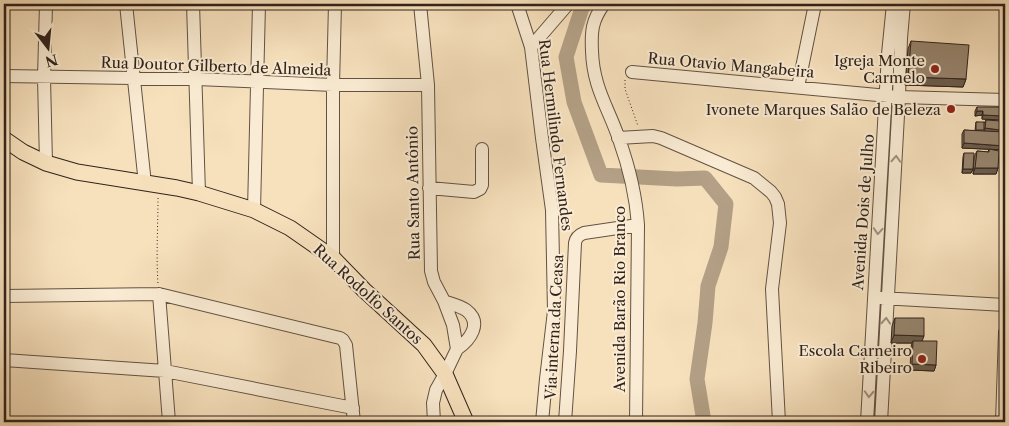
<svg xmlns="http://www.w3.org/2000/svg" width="1009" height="426" font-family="'Libre Caslon Text',serif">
<rect width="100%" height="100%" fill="#f7e1bd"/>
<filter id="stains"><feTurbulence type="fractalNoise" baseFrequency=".004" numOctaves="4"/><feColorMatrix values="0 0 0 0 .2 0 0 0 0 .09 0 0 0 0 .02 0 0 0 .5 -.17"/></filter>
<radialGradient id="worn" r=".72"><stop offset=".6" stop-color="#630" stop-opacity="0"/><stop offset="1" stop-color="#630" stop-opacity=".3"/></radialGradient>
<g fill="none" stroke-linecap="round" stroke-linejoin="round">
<!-- river -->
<path stroke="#b3a086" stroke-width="15" d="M586 4 582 8 566 57 574 102 601 175 677 179 705 178 726 204 721 247 708 286 705 323 697 379 704 422"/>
<!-- minor casing -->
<g stroke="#625243" stroke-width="14">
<path id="minor" d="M46 4 44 78 46 163
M126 4 145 184
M193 4 199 193
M420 4 428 85 431 271 434 282 444 301 453 325 457 349 445 374 436 390 433 403 434 422
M517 4 531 47 542 138 552 210 554 311 546 379 542 422
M604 4C592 20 591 31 592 51 593 87 608 107 619 139 629 167 636 196 638 225L636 422
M531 47 568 4
M632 72 899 97 1005 100
M4 76 197 79 333 85H428
M798 87 815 4
M618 138 653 136 661 138 754 178 771 192 775 197 778 204 780 223 772 289 779 422
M429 188 474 192 480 189 482 185V149
M254 210 259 4
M333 258V85L335 4
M159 294 169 422
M4 296 159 294 340 338 343 340 346 345 354 422
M881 298 1005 305
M444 301C451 304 460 306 466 310 483 323 470 340 457 349
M4 360 165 371 353 408
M565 422 570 351 575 243C576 237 579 235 584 233L638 225
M867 422 888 54 893 4
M881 422 899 97 901 38 904 4
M1002 422 1005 332"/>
</g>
<!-- major casing -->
<g stroke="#30221a" stroke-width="17">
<path id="major" d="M4 139 23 152 46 163 77 172 177 188 199 193 254 210 290 228 333 258 364 290 424 345 445 374 466 422"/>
</g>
<!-- path -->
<path stroke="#30221a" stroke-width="1" stroke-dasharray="1 2.5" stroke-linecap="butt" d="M625 80V89L638 126
M158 198C158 227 156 255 158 284"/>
<!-- minor -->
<use href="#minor" stroke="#faecd4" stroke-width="12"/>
<!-- major -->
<use href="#major" stroke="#f7e1bd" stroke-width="15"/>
</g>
<!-- wall -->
<path fill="#82725f" stroke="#30221a" d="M911 41 966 79 963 87 905 85 908 49Z
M977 107 1000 120 982 119V115L975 116V111Z
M986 120 1000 130 999 132 1005 130V150L962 148V134L964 130 975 131 976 122 984 123Z
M989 149 998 168 996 174H973L974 157 977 151 988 152Z
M964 153 973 169 971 173H962L963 157Z
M895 318 922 341 936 365 934 371 910 370 911 347 912 343H891L892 326Z"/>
<!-- shaded-wall -->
<path fill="#6a5d4e" stroke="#30221a" d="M908 77 966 79 963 87 905 85Z
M977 111H983L982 115 975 116Z
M983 115 1002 116 1000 120 982 119Z
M985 128 1000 130 999 134 984 133Z
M964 143 1005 146V150L962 148Z
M975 168H998L996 174H973Z
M963 169H973L971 173H962Z
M894 335 924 336 921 344 913 341 912 343H891Z
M912 364 936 365 934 371 910 370Z"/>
<!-- building -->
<path fill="#97856f" stroke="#30221a" d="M911 41 969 45 966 79 908 77Z
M977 107H1003L1002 116 983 115V111H977Z
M986 120 1001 121 1000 130 985 128Z
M976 122H984V130H976Z
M964 130 1005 132V146L964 143Z
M1001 130H1005V132H1000Z
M989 149 999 151 998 168H975L977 151 989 152Z
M964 153H974L973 169H963Z
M895 318H924V336L894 335Z
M913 341H937L936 365 912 364Z"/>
<!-- one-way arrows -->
<defs><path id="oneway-chevron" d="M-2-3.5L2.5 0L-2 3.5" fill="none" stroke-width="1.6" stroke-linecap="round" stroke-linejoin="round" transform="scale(1.25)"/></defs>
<g stroke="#9f9180">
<use href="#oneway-chevron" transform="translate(896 159) rotate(-87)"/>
<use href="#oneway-chevron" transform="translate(878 231) rotate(94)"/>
<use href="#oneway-chevron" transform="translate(886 321) rotate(-87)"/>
<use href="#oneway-chevron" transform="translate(869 394) rotate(93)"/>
</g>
<!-- markers -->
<g fill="#8f2418" stroke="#faecd4" stroke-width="2">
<circle cx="935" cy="69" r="5"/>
<circle cx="951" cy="109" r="5"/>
<circle cx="922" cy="359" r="5"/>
</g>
<g text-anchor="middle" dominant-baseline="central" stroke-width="4" stroke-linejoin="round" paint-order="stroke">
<!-- poi labels -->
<g font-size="15" fill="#30221a" stroke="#faecd4" text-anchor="end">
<text x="925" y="60">Igreja Monte<tspan x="925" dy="17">Carmelo</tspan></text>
<text x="941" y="109">Ivonete Marques Salão de Beleza</text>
<text x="912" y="350">Escola Carneiro<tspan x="912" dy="17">Ribeiro</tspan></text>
</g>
<!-- street labels -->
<g font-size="15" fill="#30221a" stroke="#faecd4">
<text transform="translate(731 65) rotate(5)">Rua Otavio Mangabeira</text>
<text transform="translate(216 66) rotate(2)">Rua Doutor Gilberto de Almeida</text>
<text transform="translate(556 135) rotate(83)">Rua Hermilindo Fernandes</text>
<text transform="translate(413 193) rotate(-91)">Rua Santo Antônio</text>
<text transform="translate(863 212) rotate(-86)">Avenida Dois de Julho</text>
<text transform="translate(368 294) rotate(42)">Rua Rodolfo Santos</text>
<text transform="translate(619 299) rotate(-90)">Avenida Barão Rio Branco</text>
<text transform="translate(554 327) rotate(-87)">Via interna da Ceasa</text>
</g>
</g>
<!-- margin -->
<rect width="1009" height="426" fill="none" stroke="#f7e1bd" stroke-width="20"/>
<rect x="5" y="5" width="999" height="416" fill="none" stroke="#30221a" stroke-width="2.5"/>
<rect x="10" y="10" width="989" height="406" fill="none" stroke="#30221a"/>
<!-- north arrow -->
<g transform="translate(48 48) rotate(164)" stroke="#faecd4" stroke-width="4" paint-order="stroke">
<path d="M0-4L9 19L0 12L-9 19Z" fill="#30221a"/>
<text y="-8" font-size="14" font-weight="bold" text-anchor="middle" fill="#30221a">N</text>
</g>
<rect width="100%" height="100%" filter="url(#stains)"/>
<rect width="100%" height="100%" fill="url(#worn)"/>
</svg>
